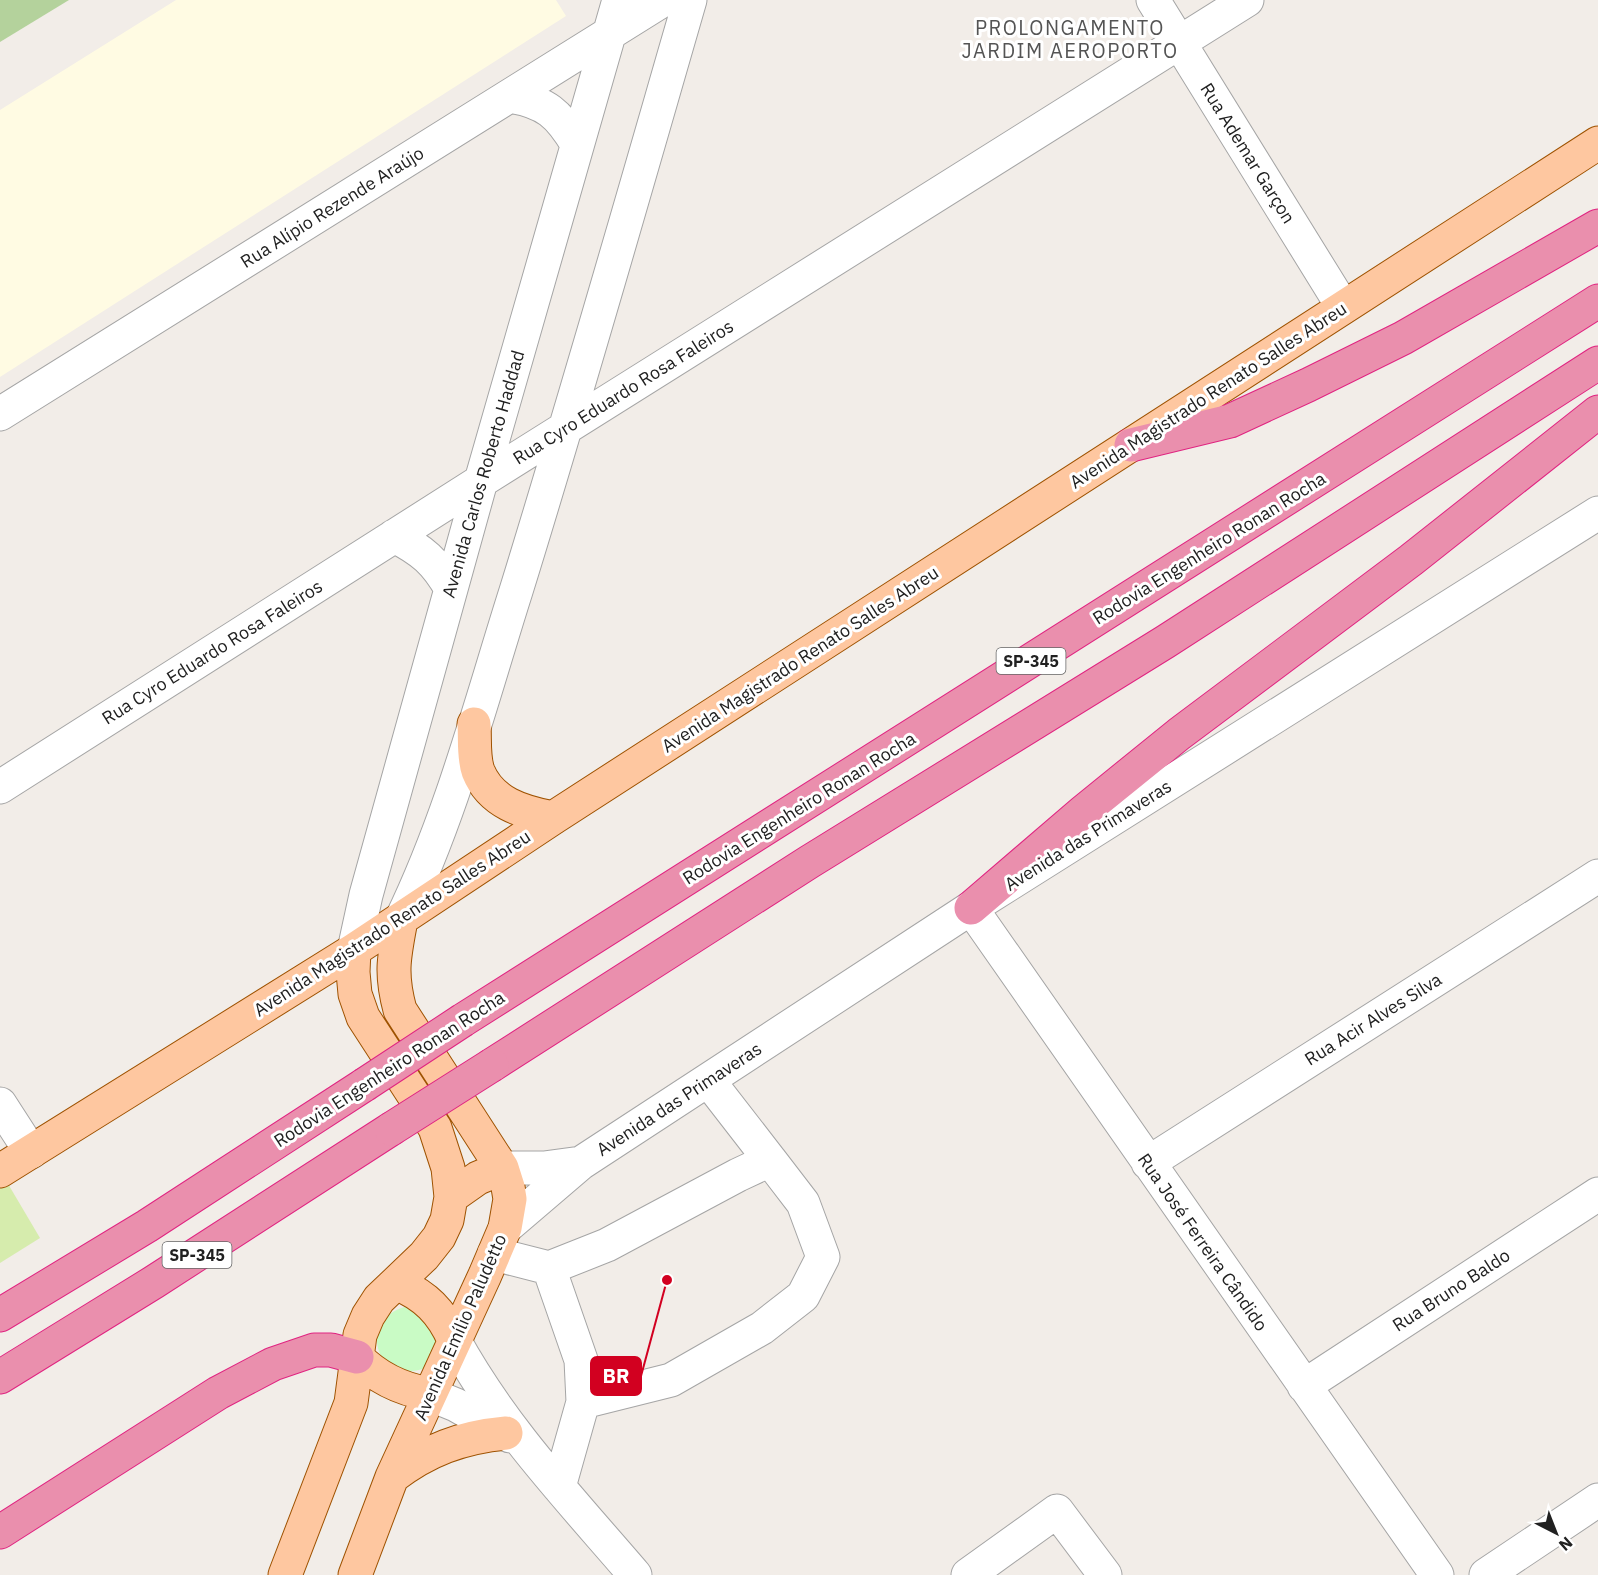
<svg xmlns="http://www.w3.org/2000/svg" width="1598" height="1575" font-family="'IBM Plex Sans',sans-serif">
<rect width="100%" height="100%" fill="#f2ede8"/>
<!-- education -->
<path fill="#fffbe3" d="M176 0H556L566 16 0 377V110Z"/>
<!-- grass -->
<path fill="#d6ecad" d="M1 1172 40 1238 0 1263V1173Z"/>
<!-- forest -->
<path fill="#b4d29c" d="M0 0H69L0 42Z"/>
<!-- park -->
<path fill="#c9fbc5" d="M409 1306 442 1332 425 1368C375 1387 355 1317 409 1306Z"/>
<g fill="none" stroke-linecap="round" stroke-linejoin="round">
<!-- minor casing -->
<g stroke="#a5a5a5" stroke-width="35">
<path id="minor" d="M1153 0 1343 307
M510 96C546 102 559 114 577 144
M0 414 663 0
M394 536C422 550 436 562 451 589
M0 787 481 481 1247 0
M971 908 1437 1575
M401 920C452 815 481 701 516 591 577 394 633 197 690 0
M354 950 366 895 481 481 619 0
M708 1080 770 1160
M0 1104 31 1152
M1148 1163 1598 876
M502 1168H544L581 1163
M505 1228 581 1163 971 908 1598 513
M494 1254 549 1268 581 1360 583 1402 559 1487
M549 1268 607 1245 738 1175 770 1160 803 1203 823 1257 803 1296 762 1328 671 1380 583 1402
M454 1340C502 1428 570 1499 635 1575
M1304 1386 1598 1194
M429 1394 456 1405 510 1436
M968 1575 1057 1511 1105 1575
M1486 1575 1598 1500"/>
</g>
<!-- major casing -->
<g stroke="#9e5200" stroke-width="35">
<path id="major" d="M474 724C475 739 473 757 478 771 491 803 522 812 553 818
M0 1171 354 950 553 818 1598 143
M451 1197 478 1178 502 1168
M396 1283C425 1295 442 1312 454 1340
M357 1357C377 1378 400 1389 429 1394
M392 1477C427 1450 462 1437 506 1433
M285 1575 351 1403 360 1335 368 1316 379 1299 424 1256 439 1237 447 1220 451 1197 448 1168 435 1128 363 1017 355 994 353 972 354 950
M355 1575 392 1477 485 1275 505 1228 510 1199 508 1187 502 1168 400 1010C390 973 394 957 401 920"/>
</g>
<!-- highway casing -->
<g stroke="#e02481" stroke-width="35">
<path id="highway" d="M1131 445 1230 421 1308 385 1403 338 1598 226
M971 908 1084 811 1179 734 1411 560 1598 412
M463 1020 1598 301
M492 1065 809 862 1165 642 1598 363
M0 1315 147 1226 364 1085
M0 1377 154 1282 391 1129
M0 1532 218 1393 273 1364 314 1350H331L357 1357"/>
</g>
<!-- minor -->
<use href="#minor" stroke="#fff" stroke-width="33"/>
<!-- major -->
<use href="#major" stroke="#fec7a0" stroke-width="33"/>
<!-- highway -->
<use href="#highway" stroke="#ea8fad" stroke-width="33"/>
<!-- highway-bridge casing -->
<g stroke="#e02481" stroke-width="35" stroke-linecap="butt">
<path id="highway-bridge" d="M364 1085 463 1020
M391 1129 492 1065"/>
</g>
<!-- highway-bridge -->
<use href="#highway-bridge" stroke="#ea8fad" stroke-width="33"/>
</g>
<g text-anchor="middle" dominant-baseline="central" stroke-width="6" stroke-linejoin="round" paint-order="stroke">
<!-- shield labels -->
<g fill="#fff" stroke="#646464" stroke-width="1.5">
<rect x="996.5" y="648" width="69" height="26" rx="4.5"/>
<rect x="162.5" y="1242" width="69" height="26" rx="4.5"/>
</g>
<g font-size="16" font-weight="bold" fill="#212121">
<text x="1031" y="661">SP-345</text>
<text x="197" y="1255">SP-345</text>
</g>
<!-- street labels -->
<g font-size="18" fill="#212121" stroke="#fff">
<text transform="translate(1248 153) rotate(58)">Rua Ademar Garçon</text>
<text transform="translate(332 207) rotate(-32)">Rua Alípio Rezende Araújo</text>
<text transform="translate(623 392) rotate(-32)">Rua Cyro Eduardo Rosa Faleiros</text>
<text transform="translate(1208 395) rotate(-33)">Avenida Magistrado Renato Salles Abreu</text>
<text transform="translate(483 474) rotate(-74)">Avenida Carlos Roberto Haddad</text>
<text transform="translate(1209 548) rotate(-32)">Rodovia Engenheiro Ronan Rocha</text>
<text transform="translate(212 652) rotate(-32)">Rua Cyro Eduardo Rosa Faleiros</text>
<text transform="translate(800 659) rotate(-33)">Avenida Magistrado Renato Salles Abreu</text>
<text transform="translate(799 808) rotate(-32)">Rodovia Engenheiro Ronan Rocha</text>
<text transform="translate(1088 835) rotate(-32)">Avenida das Primaveras</text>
<text transform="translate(392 923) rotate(-33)">Avenida Magistrado Renato Salles Abreu</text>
<text transform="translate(1373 1019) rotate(-32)">Rua Acir Alves Silva</text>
<text transform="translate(389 1069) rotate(-33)">Rodovia Engenheiro Ronan Rocha</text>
<text transform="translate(679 1099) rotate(-33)">Avenida das Primaveras</text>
<text transform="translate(1203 1242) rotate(55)">Rua José Ferreira Cândido</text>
<text transform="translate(1451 1290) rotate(-33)">Rua Bruno Baldo</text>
<text transform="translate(460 1327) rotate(-66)">Avenida Emílio Paludetto</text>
</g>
<!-- neighbourhood labels -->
<g font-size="20" letter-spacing="1.5" fill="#545454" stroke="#fff">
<text x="1070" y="27">PROLONGAMENTO<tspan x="1070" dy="23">JARDIM AEROPORTO</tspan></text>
</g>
</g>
<!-- callouts -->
<path fill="none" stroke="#d20020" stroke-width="2" d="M667 1280L641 1376"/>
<circle fill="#d20020" stroke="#fff" stroke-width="2" cx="667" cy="1280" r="6"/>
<rect fill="#d20020" stroke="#d20020" stroke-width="2" x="591" y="1357" width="50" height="38" rx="6"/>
<g font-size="20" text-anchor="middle" font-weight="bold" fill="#fff">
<text x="616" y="1383">BR</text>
</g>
<!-- north arrow -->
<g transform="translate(1556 1533) rotate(138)" stroke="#ffffff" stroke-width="4.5" paint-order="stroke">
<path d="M0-4.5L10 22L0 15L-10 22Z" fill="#212121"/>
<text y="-9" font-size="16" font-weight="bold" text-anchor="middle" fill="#212121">N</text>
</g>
</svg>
